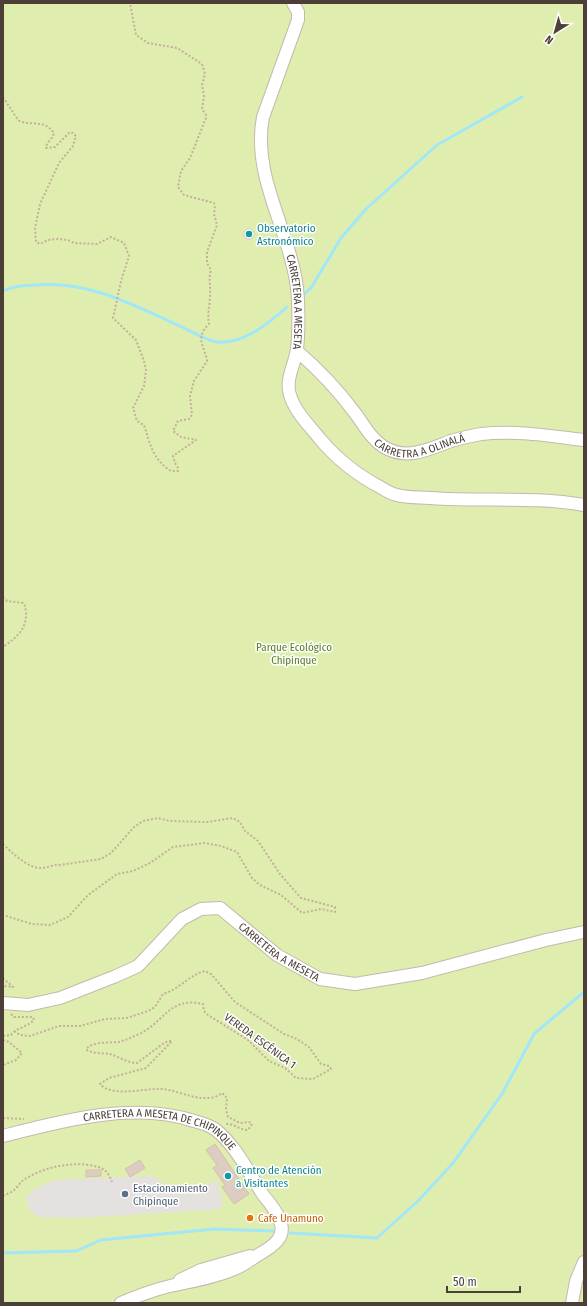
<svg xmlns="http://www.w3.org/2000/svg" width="587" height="1306" font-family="'Fira Sans Condensed',sans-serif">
<rect width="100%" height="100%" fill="#f6f0ea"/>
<!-- green -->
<path fill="#dfeeaf" d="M3 3H584V1303H3Z"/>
<!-- parking -->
<path fill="#e5e1de" d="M153 1176 174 1191 217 1181 222 1198 221 1209 79 1218 39 1217 29 1210 26 1198 33 1190 55 1180Z"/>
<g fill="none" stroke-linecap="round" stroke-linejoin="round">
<!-- stream -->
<path stroke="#a1e7f8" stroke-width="3" d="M3 291C14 286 24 285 35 285 88 280 133 305 180 326 189 330 209 342 218 342 244 344 269 323 287 307
M304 294 311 288 341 238 366 209 437 145 522 97
M290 1233 377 1238 419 1200 453 1163 502 1094 534 1034 584 992
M3 1253 76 1251 101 1240 214 1229 273 1231"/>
</g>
<!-- building -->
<path fill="#dcccc1" stroke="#d5bfb0" d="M244 234a5 5 0 1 1 10 0a5 5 0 1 1-10 0Z
M215 1144 249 1194 234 1204 222 1187 225 1185 213 1168 217 1165 206 1150Z
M140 1160 145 1168 130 1177 125 1169Z
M86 1170H101V1176L86 1177Z"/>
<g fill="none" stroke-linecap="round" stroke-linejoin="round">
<!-- minor casing -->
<g stroke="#c6b8ae" stroke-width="14">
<g id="minor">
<path id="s1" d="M293 3 298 12V20L263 117C252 175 287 225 296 281 299 298 299 332 297 349 295 364 285 379 290 395 295 412 309 425 320 439 337 459 357 475 380 487 385 490 391 494 397 495 407 498 420 497 431 498 482 502 534 496 584 505"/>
<path id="s2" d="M297 351C318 369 338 390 355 413 364 425 371 439 384 447 407 461 429 449 451 441 460 438 471 436 481 434 515 430 550 436 584 440"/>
<path id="s3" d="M3 1003 28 1005 60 998 116 976 138 966 182 919 201 909 220 908 277 955 320 979 355 984 422 973 546 940 584 932"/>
<path id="s4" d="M3 1136C61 1121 134 1101 194 1121 201 1123 210 1125 216 1130 237 1147 249 1174 264 1196 273 1207 290 1227 277 1241 272 1247 265 1251 258 1255 250 1260 243 1266 234 1269 214 1278 192 1281 170 1286 154 1290 137 1296 121 1303"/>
<path d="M180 1280 201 1270 250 1256"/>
<path d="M572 1303 576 1281 584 1262"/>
</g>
</g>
<!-- path -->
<path stroke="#c6ae9b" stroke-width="2" stroke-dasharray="2 2" stroke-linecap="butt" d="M3 97 18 120C29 127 44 118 54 133 53 139 46 142 46 148L55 147 70 132 73 133 76 136 73 146 59 163 40 204 35 228 36 242 40 244 48 240 57 239 68 240 74 243 97 244 111 237 124 243 129 256 121 281 113 318 136 340 144 361 146 370 144 386 133 408 137 421 144 425C150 444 153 460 171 471H178V468L175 463 173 456 196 440 181 437 173 431 178 421 189 419 192 415 190 396 194 381 207 361C205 347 194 338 209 324 207 314 210 305 210 295 211 286 208 279 211 270L207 263V252L217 225 214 214 215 206 214 203 184 195 178 187 181 171 190 158 206 118V115L202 109 204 96 202 85 205 74 202 64 177 48 148 43 136 35 130 3
M3 597 7 601 23 603C26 606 25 608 26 612 27 629 17 637 3 647
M3 844C11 852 29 869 41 868 48 868 53 864 60 865L101 859 111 853 134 827 143 821 158 818 170 821 207 822 233 818 240 822 245 831 258 841 280 874 301 898 335 907V912L321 909 302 913 281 895 260 885 252 878 237 852 221 846 204 843 173 847 150 863 133 871 117 874 88 895 68 917 50 925 32 924 3 915
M3 978 13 987 3 986
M14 1031 20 1035 30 1036 59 1026H80L105 1019 127 1018 148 1011 155 1007 163 994C180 989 189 975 205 971L211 974 235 1002 284 1034 297 1039 309 1047 321 1064 329 1066 331 1069 313 1079 296 1078 285 1068 269 1061 248 1040 208 1015 204 1011 203 1004C169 996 164 1023 139 1034 132 1037 126 1040 119 1042 109 1043 93 1041 86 1049 91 1054 103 1053 110 1054 119 1057 128 1063 137 1063L164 1043 169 1041H172L146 1068 109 1078 100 1084C111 1097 142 1089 157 1089 174 1088 189 1099 208 1098 213 1098 218 1096 222 1093L227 1098 226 1109 228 1117 240 1123 249 1122 252 1124 248 1130C239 1130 234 1123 225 1124
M3 1036 11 1035C16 1028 27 1027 34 1020L33 1017H14L10 1013
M3 1040 9 1042 22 1053 16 1060 3 1065
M3 1118 24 1119
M3 1196C6 1194 11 1193 14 1190 17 1188 19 1184 22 1181 41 1168 67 1162 89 1165 102 1167 108 1170 112 1182"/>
<!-- minor -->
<use href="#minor" stroke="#fff" stroke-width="12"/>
</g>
<!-- markers -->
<g fill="#0f9aa8" stroke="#fff" stroke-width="1.5">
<circle cx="249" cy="234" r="4"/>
<circle cx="228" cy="1176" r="4"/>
</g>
<circle fill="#5c6f8a" stroke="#fff" stroke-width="1.5" cx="125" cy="1194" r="4"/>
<circle fill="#e8710a" stroke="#fff" stroke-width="1.5" cx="250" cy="1218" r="4"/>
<g text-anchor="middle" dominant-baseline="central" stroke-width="3" stroke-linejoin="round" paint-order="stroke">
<!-- culture labels -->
<g font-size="11" fill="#0d838f" stroke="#fff" text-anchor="start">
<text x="257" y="228">Observatorio<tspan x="257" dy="13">Astronómico</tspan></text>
<text x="236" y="1170">Centro de Atención<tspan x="236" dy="13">a Visitantes</tspan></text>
</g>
<!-- street labels -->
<g font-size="11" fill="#4b3f37" stroke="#fff">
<text stroke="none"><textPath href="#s1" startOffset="311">CARRETERA A MESETA</textPath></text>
<text stroke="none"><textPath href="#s2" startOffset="167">CARRETRA A OLINALÁ</textPath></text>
<text stroke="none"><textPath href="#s3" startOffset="321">CARRETERA A MESETA</textPath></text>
<text transform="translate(260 1041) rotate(36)">VEREDA ESCÉNICA 1</text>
<text stroke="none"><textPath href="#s4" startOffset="163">CARRETERA A MESETA DE CHIPINQUE</textPath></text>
</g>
<!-- park labels -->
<g font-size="11" fill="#587e22" stroke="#fff">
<text x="294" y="647">Parque Ecológico<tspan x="294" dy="13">Chipinque</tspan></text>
</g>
<!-- service labels -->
<g font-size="11" fill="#4e5e75" stroke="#fff" text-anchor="start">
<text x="133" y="1188">Estacionamiento<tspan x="133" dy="13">Chipinque</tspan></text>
</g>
<!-- food labels -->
<g font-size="11" fill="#c56008" stroke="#fff" text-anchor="start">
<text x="258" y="1218">Cafe Unamuno</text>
</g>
</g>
<!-- border -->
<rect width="587" height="1306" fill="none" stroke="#4b3f37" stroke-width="8"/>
<!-- north arrow -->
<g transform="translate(555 32) rotate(217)" stroke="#ffffff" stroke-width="3" paint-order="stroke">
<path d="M0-3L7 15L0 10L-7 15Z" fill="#4b3f37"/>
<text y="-6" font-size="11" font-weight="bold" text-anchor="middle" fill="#4b3f37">N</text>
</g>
<!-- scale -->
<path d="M447 1286v6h73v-6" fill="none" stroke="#4b3f37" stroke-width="2"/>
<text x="453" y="1286" font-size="12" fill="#4b3f37" stroke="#ffffff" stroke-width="3" paint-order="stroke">50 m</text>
</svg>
